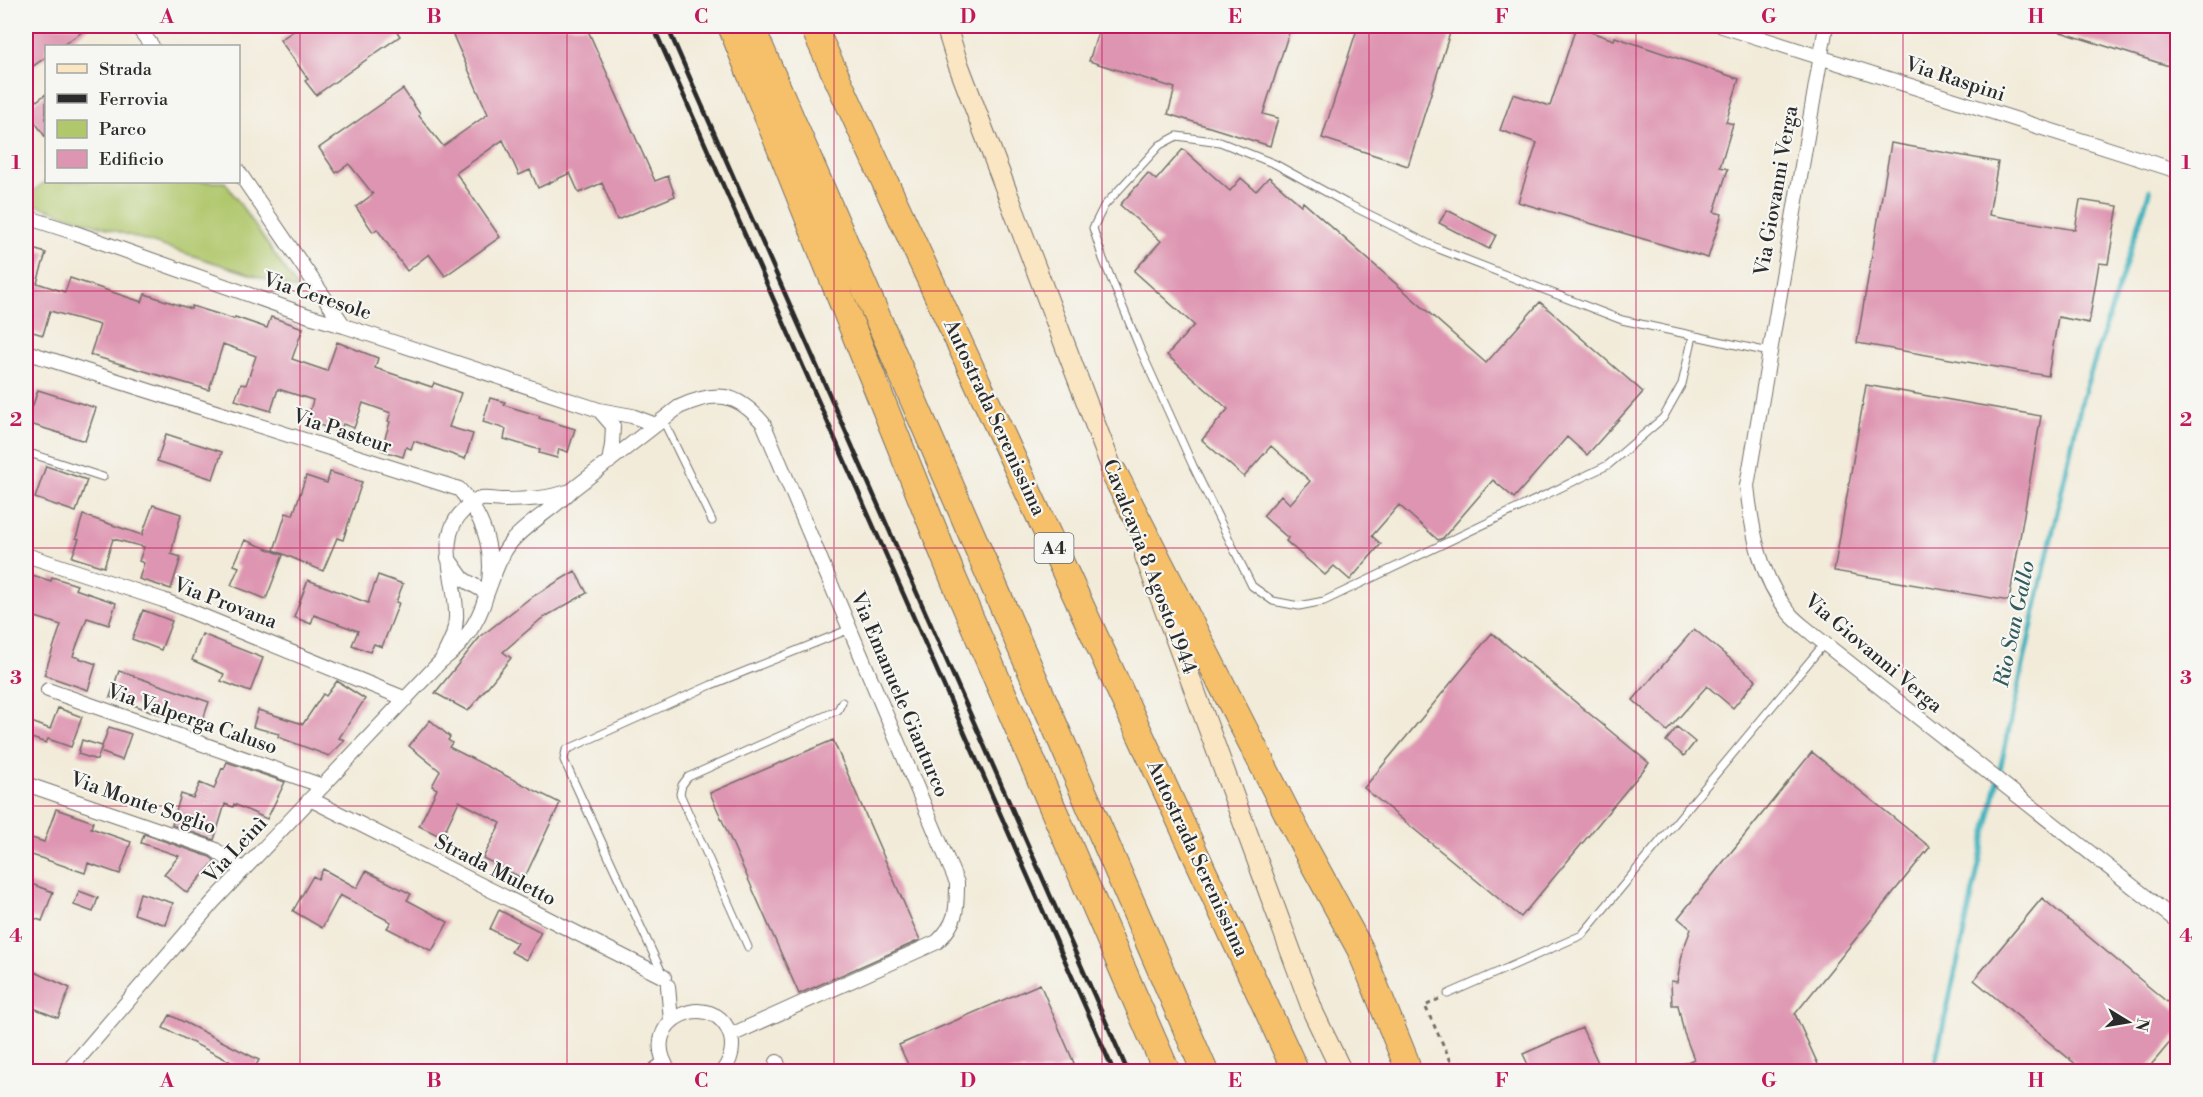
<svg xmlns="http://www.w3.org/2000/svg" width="2203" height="1097" font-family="'Libre Bodoni',serif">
<rect width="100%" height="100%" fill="#f6f6f2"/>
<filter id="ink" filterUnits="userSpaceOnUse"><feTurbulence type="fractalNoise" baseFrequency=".0167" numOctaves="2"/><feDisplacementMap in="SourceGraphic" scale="12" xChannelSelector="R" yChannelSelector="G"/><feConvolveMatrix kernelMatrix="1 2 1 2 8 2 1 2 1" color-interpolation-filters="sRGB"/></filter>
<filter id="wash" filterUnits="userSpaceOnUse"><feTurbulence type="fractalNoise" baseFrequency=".008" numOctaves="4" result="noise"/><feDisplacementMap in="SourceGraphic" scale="24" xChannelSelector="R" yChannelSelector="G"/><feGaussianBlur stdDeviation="1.35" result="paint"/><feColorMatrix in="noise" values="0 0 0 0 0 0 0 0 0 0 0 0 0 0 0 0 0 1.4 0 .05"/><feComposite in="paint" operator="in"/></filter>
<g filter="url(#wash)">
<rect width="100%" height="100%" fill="#f2ebd9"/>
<!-- green -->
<path fill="#b0c76c" stroke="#6e794c" stroke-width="1.5" d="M46 181 225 182 299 290 26 202V197Z"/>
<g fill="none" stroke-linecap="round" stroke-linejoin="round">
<!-- stream -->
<path stroke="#43b3be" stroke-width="5" d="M1933 1072 2082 399 2150 190"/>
</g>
<g id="blocks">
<!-- building -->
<path fill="#de95b1" d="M34 26H91L61 46H46V57L26 71V31Z
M301 26H393L400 36 316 95 305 81 308 79 280 40Z
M449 26H586L655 181 668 176 675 196 617 220 602 183 579 193 570 173 538 188 530 170 519 175 503 140 456 173 500 237 445 276 429 254 407 271 377 229 373 232 356 207 373 194 349 164 336 173 319 148 403 89 420 114 419 116 443 146 488 114Z
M1100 26H1291L1263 114 1278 118 1270 146 1168 114 1175 88 1089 61Z
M1358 26H1427L1450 33 1408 166 1322 138Z
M2052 26H2178V40L2169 66 2051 29Z
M1576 27 1614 40 1615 37 1739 79 1726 122 1733 124 1720 167 1728 169 1714 212 1722 214 1708 258 1518 202 1537 143 1500 130 1513 94 1550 106Z
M46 94V138L26 109Z
M1891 143 1998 162 1989 215 2075 230 2080 200 2118 206 2108 264 2099 263 2089 323 2058 317 2048 376 1857 343Z
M1183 149 1230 191 1241 178 1256 191 1269 177 1301 205 1303 202 1486 363 1540 302 1643 392 1587 455 1567 437 1514 498 1493 480 1443 538 1438 540 1399 505 1372 536 1381 544 1350 580 1334 566 1325 575 1286 541 1288 538 1263 516 1281 495 1290 504 1310 481 1271 446 1244 477 1202 440 1228 409 1167 355 1194 325 1134 271 1161 241 1120 205 1148 173 1156 180Z
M1447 210 1496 235 1489 249 1439 223Z
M26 247 46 253 37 283 65 292 70 278 142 302 145 294 191 309 192 306 234 319 235 317 267 328 271 317 303 328 292 359 327 371 337 342 378 358 375 368 432 387 434 383 461 393 449 427 473 434 465 459 414 441 411 449 406 447 403 457 381 450 390 422 388 421 391 413 363 403 354 428 343 424 340 432 307 421 313 400 278 389 271 411 235 400 241 384 246 385 256 356 223 344 209 390 90 355 100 325 50 311 43 335 26 330Z
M1866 385 2041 416 2009 601 1834 571Z
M38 390 96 408 85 441 27 423Z
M490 398 505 402 504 405 540 416 539 418 575 429 568 452 559 449 557 458 539 453 540 450 504 439 506 429 483 422Z
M166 434 222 452 213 479 157 461Z
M46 466 87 480 76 512 35 498Z
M330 472 362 482 343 540 337 538 323 571 274 550 286 513 293 515 306 476 327 483Z
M153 505 181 514 171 554 181 557 171 589 139 579 144 563 139 561 144 547 113 539 104 567 72 557 79 539 76 538 83 515 142 535Z
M245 540 283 555 266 599 231 585 239 567 234 565Z
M575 571 587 593 541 619 503 652 511 658 468 711 435 693 480 637 530 598Z
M26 573 51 581 52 577 77 585 75 589 116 603 109 625 87 618 73 656 96 664 88 690 44 675 61 625 26 614Z
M378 575 403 584 396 602 399 603 382 647 374 644 370 652 352 645 358 631 314 615 311 624 294 617 308 580 368 603Z
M143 610 172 621 161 650 132 639Z
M1694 629 1756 680 1733 708 1707 686 1667 731 1633 700Z
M1492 633 1649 763 1521 917 1364 788Z
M202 634 263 658 250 692 221 681 224 674 192 660Z
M119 671 209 702 200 728 110 697Z
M337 681 365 699 339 738 345 740 329 756 278 737 279 734 253 727 258 710 303 724 323 694 326 696Z
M58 708 82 717 71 747 48 739 46 743 26 736 29 721 50 729Z
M430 720 450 737 448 740 452 743 449 747 560 803 524 879 483 858 501 823 459 801 442 837 419 826 437 789 432 786 440 771 409 746Z
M109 727 131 734 122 760 100 752Z
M1677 727 1695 742 1684 756 1666 741Z
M82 740 102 746 97 760 78 754Z
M833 740 920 940 799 994 710 793Z
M1812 752 1930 847 1795 1014 1821 1071H1668L1694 1059 1684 1033 1678 1005H1672L1671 981 1677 982 1683 950 1691 929 1678 918Z
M227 762 285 782 267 819 234 804 233 807 225 804 214 840 172 825 181 794 193 798 200 783 214 789 222 768 224 769Z
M56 809 93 822 91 828 131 842 120 874 88 863 85 873 26 853V836L44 842Z
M144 834 210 857 215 861 187 893 164 874 179 856 141 843Z
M323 869 357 888 366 871 411 894 407 900 448 922 432 951 387 928 391 922 340 895 322 928 293 911 313 876 318 879Z
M26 882 53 892 42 921 26 915Z
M79 891 98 898 93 912 74 905Z
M140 893 173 903 166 925 134 914Z
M2042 898 2178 1011V1033L2146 1071H2084L1974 980Z
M499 910 541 932 526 960 511 952 517 943 490 929Z
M26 968 70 988 58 1018 26 1005Z
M1040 984 1074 1063 1054 1071H911L899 1045Z
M170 1015 259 1060 253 1071H249L163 1028Z
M1582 1028 1602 1071H1531L1523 1054Z"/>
</g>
</g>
<g filter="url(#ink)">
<use href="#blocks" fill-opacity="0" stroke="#716e68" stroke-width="1.5"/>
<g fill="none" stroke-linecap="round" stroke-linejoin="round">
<!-- lane casing -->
<g stroke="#716e68" stroke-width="9">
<path id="lane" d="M1693 336 1682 384 1663 418 1608 465 1324 601 1299 606 1273 601 1252 586 1193 466 1141 351 1103 259 1093 228 1104 206 1160 145 1177 136 1220 142 1275 164 1346 203 1439 249 1622 320 1769 352
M663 420 712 521
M26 452 103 477
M748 947 680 794 682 785 688 777 838 710 842 702
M663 975 564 760 566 750 711 685 850 629
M1448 994 1582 935 1824 644"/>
</g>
<!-- street casing -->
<g stroke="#716e68" stroke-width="16">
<path id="street" d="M137 26 152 46
M1722 26 2178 171
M1826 26 1747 486C1752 532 1760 577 1790 614 1797 622 1807 629 1815 636L2178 922
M238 171 344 326
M26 217 73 232 309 316 344 326 599 410 632 416 656 425
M26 352 459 489C500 535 500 595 461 643 456 650 447 656 440 662L213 902 67 1072
M599 410 613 426 612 445 609 462
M26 555 163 600 406 699
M448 558 463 579 487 593C494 575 499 557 511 542 528 522 554 509 572 490L679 407C716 390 736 392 763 423L957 883C957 910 957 923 937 942L731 1035
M443 657C450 643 457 630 456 613 456 578 434 537 465 509 470 505 475 500 481 499 488 498 497 500 504 500 526 500 546 499 567 492
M48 690 323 786
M26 784 214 849 243 870
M310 799 664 977
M668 986 671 1021
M777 1062 780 1072
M652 1072 664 1063
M670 1072C633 1019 716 985 731 1037 734 1050 730 1062 722 1072"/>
</g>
<!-- secondary casing -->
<g stroke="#716e68" stroke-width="22">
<path id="secondary" d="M946 26 957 61 1119 487
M1145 556 1314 1014 1342 1072"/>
</g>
<!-- highway casing -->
<g stroke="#716e68" stroke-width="28">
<path id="highway" d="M731 26 954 580 1167 1072
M751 26 1205 1072
M813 26 1296 1072
M1114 473 1306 850 1360 949 1405 1060 1408 1072"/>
</g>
<!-- path -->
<path stroke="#716e68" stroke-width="3" stroke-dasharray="4.5 4.5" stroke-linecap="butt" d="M1439 999 1425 1006 1456 1072"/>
<!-- lane -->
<use href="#lane" stroke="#fff" stroke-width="7"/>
<!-- street -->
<use href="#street" stroke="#fff" stroke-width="14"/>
<!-- secondary -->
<use href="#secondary" stroke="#fbe6c4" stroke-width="20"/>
<!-- highway -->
<use href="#highway" stroke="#f6c06b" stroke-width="26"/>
<!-- rail -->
<path stroke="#2b2b2b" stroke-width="4.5" d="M653 26 1114 1072
M667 26 1128 1072"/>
</g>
</g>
<!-- grid -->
<path fill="none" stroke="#c2185b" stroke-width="1.5" stroke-opacity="0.55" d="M300 26V1072M567 26V1072M834 26V1072M1102 26V1072M1369 26V1072M1636 26V1072M1903 26V1072M26 291H2178M26 548H2178M26 806H2178"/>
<g text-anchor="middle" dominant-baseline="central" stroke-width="4.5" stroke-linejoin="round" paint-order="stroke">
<!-- shield labels -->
<rect fill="#f6f6f2" stroke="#686867" stroke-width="1.5" x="1034.5" y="533" width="39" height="30" rx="4.5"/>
<g font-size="18" font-weight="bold" fill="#2b2b2b">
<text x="1054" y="548">A4</text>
</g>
<!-- street labels -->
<g font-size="20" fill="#2b2b2b" stroke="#f6f6f2">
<text transform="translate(1955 80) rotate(18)">Via Raspini</text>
<text transform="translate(1777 191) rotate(-80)">Via Giovanni Verga</text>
<text transform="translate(317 297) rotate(18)">Via Ceresole</text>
<text transform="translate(994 418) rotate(65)">Autostrada Serenissima</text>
<text transform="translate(342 432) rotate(18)">Via Pasteur</text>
<text transform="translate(1149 567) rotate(69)">Cavalcavia 8 Agosto 1944</text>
<text transform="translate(225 604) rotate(21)">Via Provana</text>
<text transform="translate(1873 654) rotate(40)">Via Giovanni Verga</text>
<text transform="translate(899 695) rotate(67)">Via Emanuele Gianturco</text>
<text transform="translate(192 720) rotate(19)">Via Valperga Caluso</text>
<text transform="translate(143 804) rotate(19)">Via Monte Soglio</text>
<text transform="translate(236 850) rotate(-47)">Via Leinì</text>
<text transform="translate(1197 859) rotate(65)">Autostrada Serenissima</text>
<text transform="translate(495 871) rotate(27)">Strada Muletto</text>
</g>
<!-- water labels -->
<g font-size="21" font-style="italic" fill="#335b5e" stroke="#f6f6f2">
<text transform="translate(2015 624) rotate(-78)">Rio San Gallo</text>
</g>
</g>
<!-- margin -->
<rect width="2203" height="1097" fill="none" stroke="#f6f6f2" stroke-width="66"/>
<!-- legend -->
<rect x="45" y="45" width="195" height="138" fill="#f6f6f2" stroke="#a5a5a2" stroke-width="1.5"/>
<rect x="57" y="64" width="30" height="9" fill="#fbe6c4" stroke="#a5a5a2" stroke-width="1.5"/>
<text x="99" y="75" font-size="18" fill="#2b2b2b">Strada</text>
<rect x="57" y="94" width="30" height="9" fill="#2b2b2b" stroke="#a5a5a2" stroke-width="1.5"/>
<text x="99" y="105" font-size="18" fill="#2b2b2b">Ferrovia</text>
<rect x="57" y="120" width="30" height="18" fill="#b0c76c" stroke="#a5a5a2" stroke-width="1.5"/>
<text x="99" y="135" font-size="18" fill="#2b2b2b">Parco</text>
<rect x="57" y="150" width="30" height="18" fill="#de95b1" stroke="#a5a5a2" stroke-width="1.5"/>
<text x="99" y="165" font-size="18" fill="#2b2b2b">Edificio</text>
<!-- north arrow -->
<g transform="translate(2128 1022) rotate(101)" stroke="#f6f6f2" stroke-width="4.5" paint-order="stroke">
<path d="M0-4.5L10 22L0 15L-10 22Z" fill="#2b2b2b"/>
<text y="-9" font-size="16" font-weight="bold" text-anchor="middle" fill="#2b2b2b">N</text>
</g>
<rect x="33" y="33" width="2137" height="1031" fill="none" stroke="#c2185b" stroke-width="2"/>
<g font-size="20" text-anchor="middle" font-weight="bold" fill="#c2185b">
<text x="167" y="23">A</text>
<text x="434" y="23">B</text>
<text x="701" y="23">C</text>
<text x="968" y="23">D</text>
<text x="1235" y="23">E</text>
<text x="1502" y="23">F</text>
<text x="1769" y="23">G</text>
<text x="2036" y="23">H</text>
<text x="16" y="169">1</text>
<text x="2186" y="169">1</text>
<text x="16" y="426">2</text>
<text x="2186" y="426">2</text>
<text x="16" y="684">3</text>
<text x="2186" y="684">3</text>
<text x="16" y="942">4</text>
<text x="2186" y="942">4</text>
<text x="167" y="1087">A</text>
<text x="434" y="1087">B</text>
<text x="701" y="1087">C</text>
<text x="968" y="1087">D</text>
<text x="1235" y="1087">E</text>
<text x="1502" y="1087">F</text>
<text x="1769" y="1087">G</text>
<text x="2036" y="1087">H</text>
</g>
</svg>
